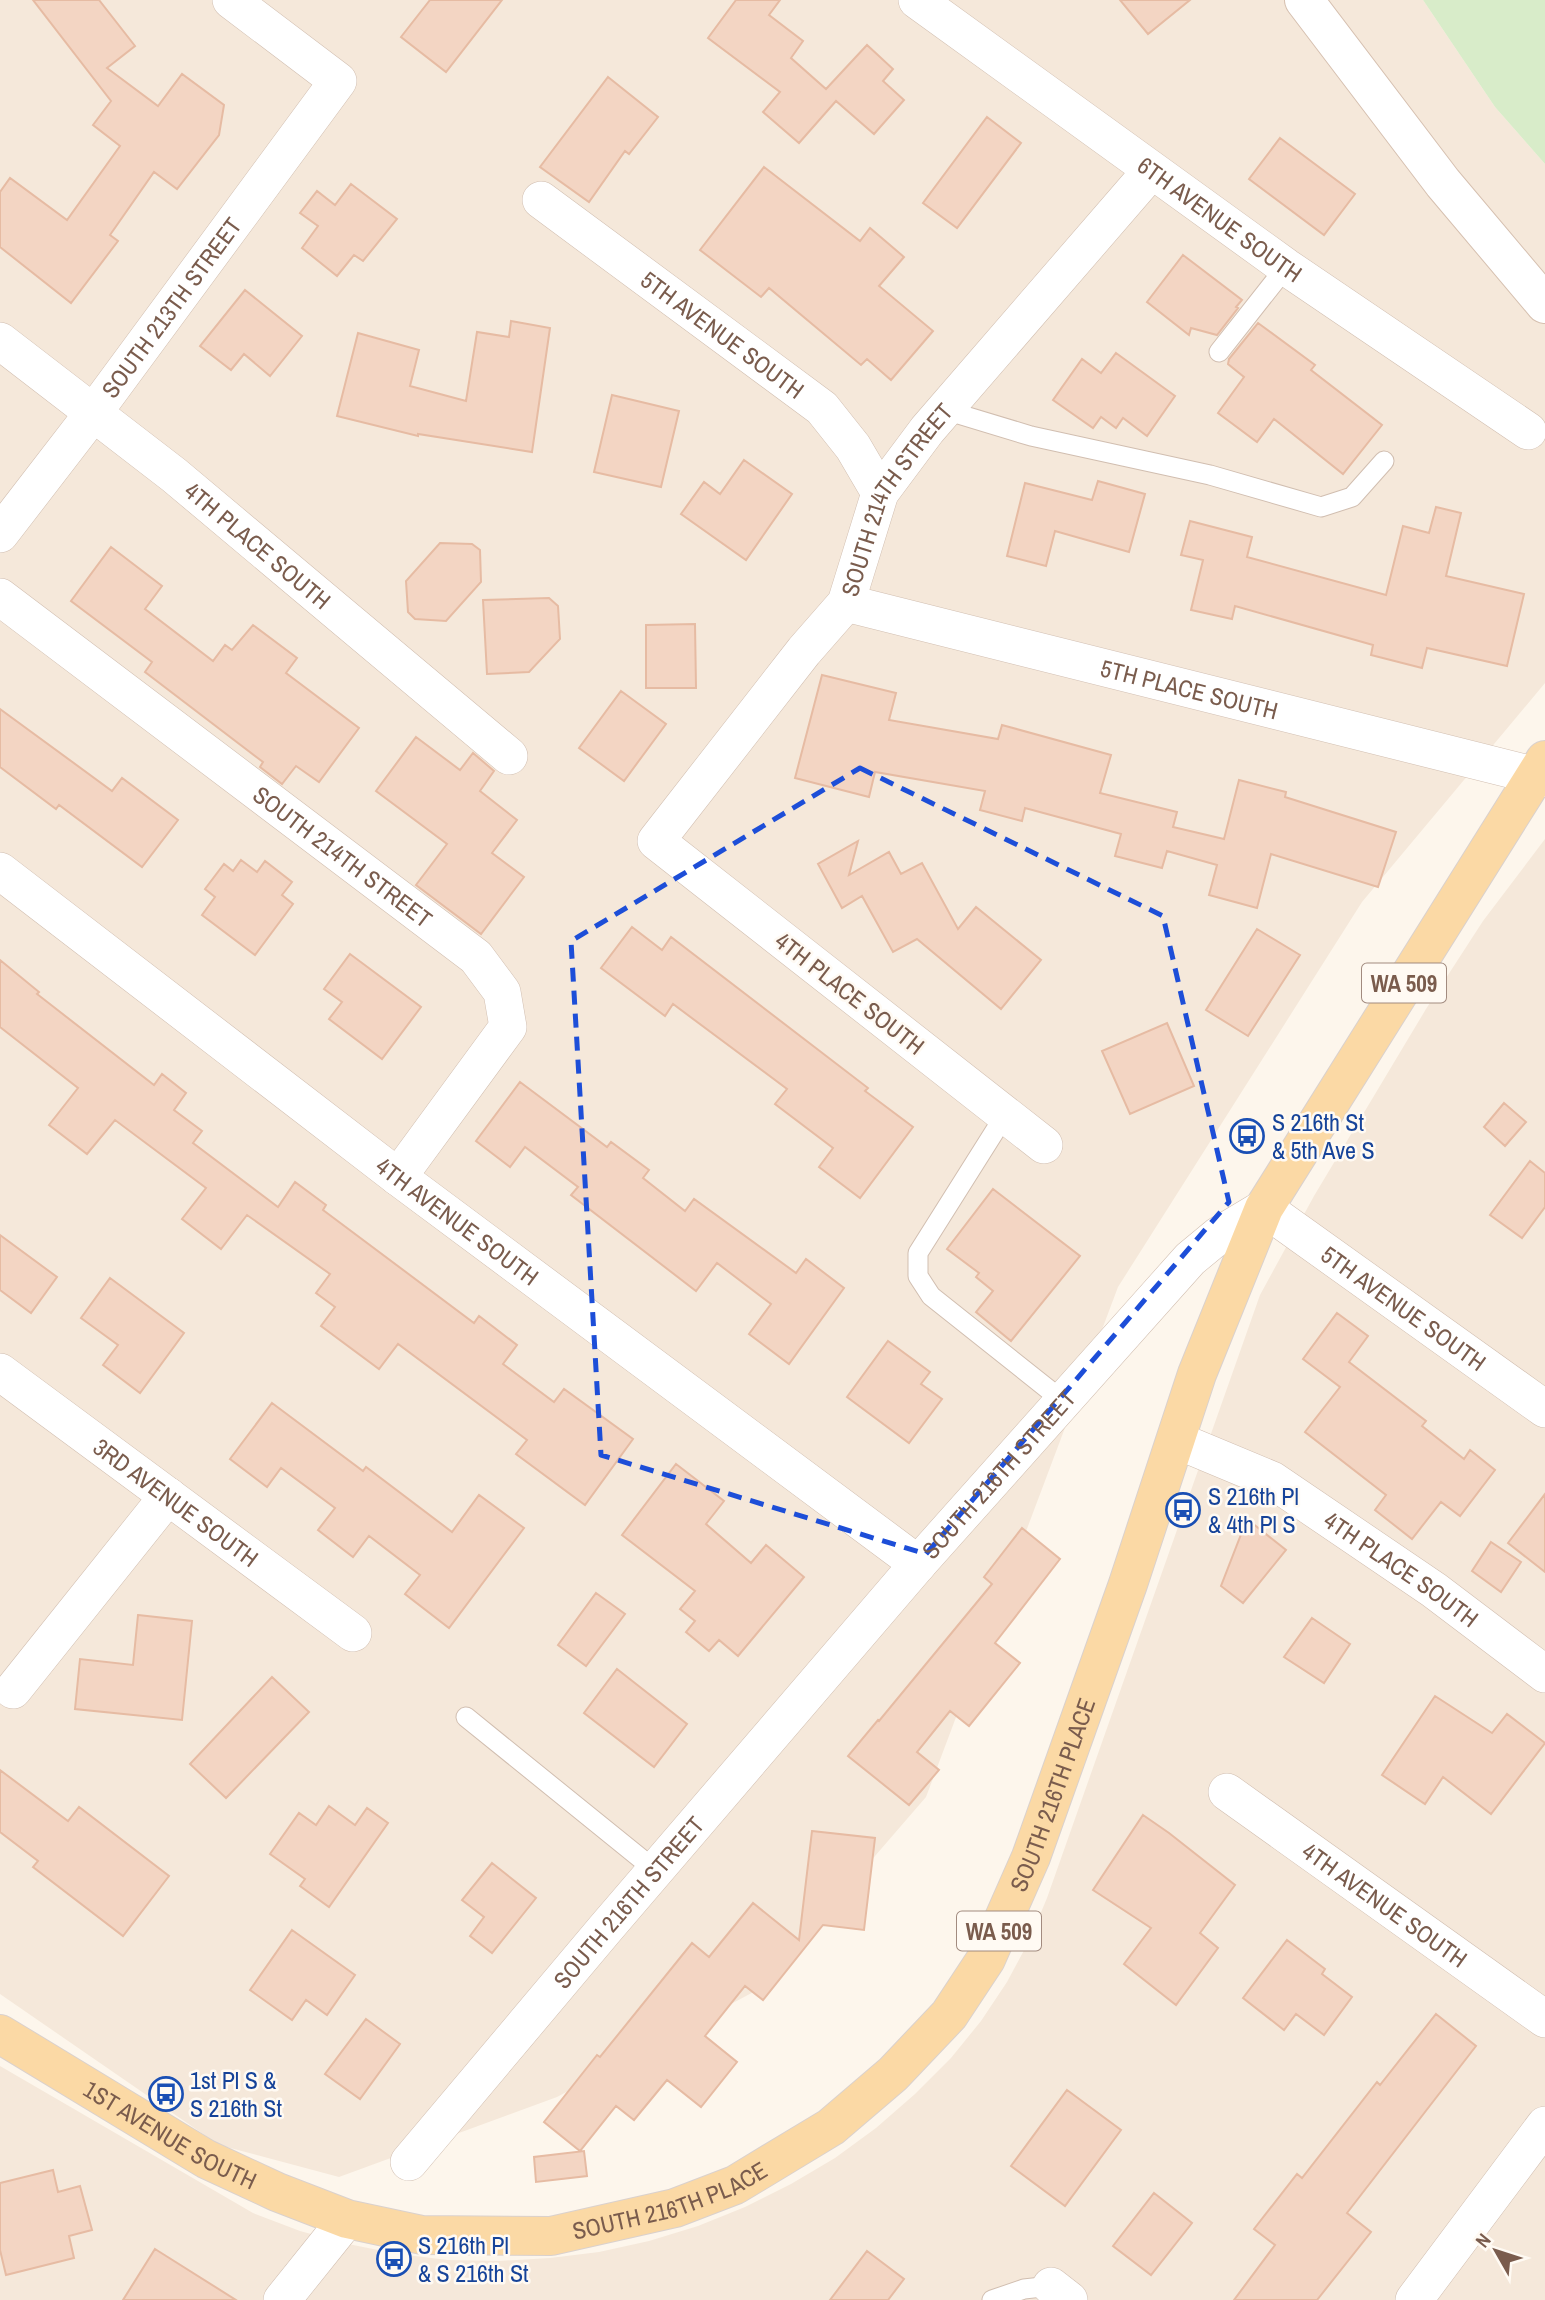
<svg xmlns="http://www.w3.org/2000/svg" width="1545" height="2300" font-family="'Archivo Narrow',sans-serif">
<rect width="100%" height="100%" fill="#fdf6ec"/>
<!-- residential -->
<path fill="#f5e8da" d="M0 0H1423L1495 107 1545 164V683L1362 902 1118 1287 926 1797 761 1988 557 2097 339 2177 219 2145 0 1994Z
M1545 839V2300H0V2066L253 2213 300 2231 348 2244 398 2254 448 2260 499 2261 550 2258 599 2252 649 2241 698 2226 745 2207 791 2184 835 2158 876 2128 915 2094 951 2058 981 2021 1007 1982 1029 1941 1047 1898 1260 1295 1314 1196 1426 1009 1483 921Z"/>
<!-- green -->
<path fill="#d8ecc9" d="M1423 0H1545V164L1495 107Z"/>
<!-- building -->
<path fill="#f3d5c3" stroke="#e6bba3" stroke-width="2" d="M33 0H99L135 46 107 68 158 106 182 74 224 105 219 135 177 189 154 172 110 235 118 241 71 303 0 247V192L10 178 67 220 120 146 93 125 111 101Z
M430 0H502L446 72 401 37Z
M736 0H780L769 15 803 41 791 58 826 89 867 45 893 69 883 81 904 100 874 134 836 101 799 143 763 112 780 92 708 38Z
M1120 0H1190L1148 34Z
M608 77 658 117 629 154 625 151 589 202 540 167Z
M987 117 1021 143 957 228 923 203Z
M1280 138 1355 194 1324 235 1249 179Z
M764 167 860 241 870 228 904 257 879 286 933 331 891 380 867 359 861 365 769 288 761 297 700 250Z
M351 184 397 219 363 261 354 255 337 276 302 248 318 226 300 213 317 191 335 205Z
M1183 255 1242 300 1236 307 1238 308 1217 335 1191 328 1189 335 1147 302Z
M245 290 302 336 270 376 244 354 231 370 200 346Z
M511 321 550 328 532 452 418 434V436L337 416 358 333 419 350 410 386 466 401 477 332 509 337Z
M1258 323 1315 365 1311 370 1382 425 1343 474 1274 419 1257 442 1218 413 1244 377 1228 364 1229 359Z
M1116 353 1175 396 1147 436 1123 418 1116 428 1101 417 1093 428 1053 400 1082 359 1101 373Z
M612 395 679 411 661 487 594 472Z
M744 460 792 494 746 560 681 514 704 482 720 494Z
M1098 481 1145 494 1129 552 1055 531 1046 566 1007 556 1025 483 1092 500Z
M1436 507 1461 513 1446 576 1524 594 1507 666 1427 648 1422 668 1371 655 1373 645 1235 606 1232 619 1191 610 1203 560 1181 555 1190 521 1252 537 1247 557 1386 595 1403 526 1429 533Z
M440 543 472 544 480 550 481 582 446 621 415 619 408 612 406 581Z
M111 547 162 586 145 609 213 661 225 645 232 650 253 625 297 658 286 673 359 728 319 782 296 766 282 784 260 767 263 762 145 672 152 662 71 601Z
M549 598 558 606 560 639 529 672 487 674 483 600Z
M695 624 696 688H646V625Z
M822 675 896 693 889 720 998 739 1002 725 1111 755 1100 793 1177 812 1173 827 1224 839 1239 780 1286 792 1285 797 1396 832 1378 887 1271 854 1257 908 1209 895 1217 865 1167 851 1162 868 1115 856 1121 834 1025 808 1022 821 980 810 985 791 875 772 869 797 795 778Z
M621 691 666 724 624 781 579 748Z
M0 709 112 791 122 778 178 820 142 867 59 805 56 809 0 767Z
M416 737 460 770 473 753 494 771 480 791 517 820 492 853 524 877 481 934 416 885 447 844 376 791Z
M858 841 849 875 889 852 901 874 922 863 958 929 976 907 1041 960 1001 1009 917 939 893 952 862 896 842 908 818 864Z
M241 860 257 872 265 861 292 882 282 895 293 904 255 955 202 915 215 897 205 889 224 864 233 871Z
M632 927 662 950 671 937 868 1088 865 1091 913 1127 860 1198 819 1167 833 1148 775 1104 787 1089 673 1004 665 1016 601 968Z
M1257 929 1300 955 1248 1036 1206 1010Z
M350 954 421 1007 382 1059 329 1019 342 1002 324 989Z
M0 960 39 992 37 994 154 1085 162 1074 186 1093 174 1110 202 1131 193 1143 278 1207 295 1182 326 1205 323 1210 474 1323 479 1316 517 1345 503 1364 554 1402 564 1389 633 1439 585 1505 516 1454 527 1440 398 1344 379 1369 321 1326 335 1307 316 1293 330 1274 247 1215 221 1249 182 1219 206 1188 115 1120 87 1154 49 1125 78 1088 0 1027Z
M1167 1023 1194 1086 1130 1114 1102 1051Z
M520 1082 607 1147 611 1142 649 1170 643 1178 685 1211 694 1199 796 1273 806 1259 844 1288 789 1364 749 1334 771 1304 717 1263 696 1291 571 1195 578 1187 525 1147 510 1167 476 1141Z
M1504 1103 1526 1122 1505 1146 1484 1127Z
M1530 1161 1545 1173V1207L1522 1238 1490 1215Z
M993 1189 1080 1256 1011 1341 976 1312 993 1291 976 1277 979 1273 947 1249Z
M0 1235 57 1277 31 1313 0 1290Z
M110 1278 184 1333 140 1393 103 1365 118 1345 81 1318Z
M1337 1313 1368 1336 1349 1362 1426 1421 1422 1426 1464 1459 1470 1450 1495 1470 1460 1516 1441 1502 1412 1539 1375 1510 1386 1495 1305 1432 1340 1387 1303 1359Z
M888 1341 930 1372 921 1384 942 1399 909 1443 847 1397Z
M272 1403 363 1471 366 1467 452 1532 479 1495 524 1528 449 1628 405 1594 420 1575 369 1536 353 1557 318 1530 335 1508 281 1468 267 1487 230 1459Z
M676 1464 724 1501 706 1524 751 1563 766 1545 804 1577 738 1656 719 1640 709 1651 686 1632 695 1621 680 1609 695 1591 622 1535Z
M1545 1494V1572L1508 1543Z
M1247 1519 1286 1550 1243 1603 1221 1586Z
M1022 1528 1060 1559 995 1643 1020 1663 969 1726 950 1711 917 1752 939 1770 909 1805 848 1756 878 1720 879 1721 992 1584 984 1577Z
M1491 1542 1521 1562 1501 1592 1472 1571Z
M596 1593 625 1614 586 1666 558 1645Z
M138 1615 192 1621 182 1720 75 1709 80 1659 133 1665Z
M1312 1618 1350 1644 1324 1683 1284 1657Z
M617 1669 687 1724 654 1767 584 1713Z
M272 1677 309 1712 226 1798 190 1764Z
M1435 1696 1492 1733 1507 1714 1545 1743 1491 1814 1443 1777 1425 1804 1382 1775Z
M0 1770 68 1821 79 1807 169 1876 123 1936 33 1867 38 1861 0 1832Z
M329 1806 355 1825 367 1808 388 1823 329 1907 300 1886 305 1879 270 1854 299 1813 316 1825Z
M1143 1815 1169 1833 1235 1885 1200 1933 1218 1948 1176 2005 1124 1964 1151 1928 1093 1890Z
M812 1831 875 1838 864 1930 823 1925 763 2000 745 1986 705 2036 737 2062 701 2107 667 2080 634 2120 616 2106 580 2151 544 2122 597 2055 600 2057 692 1943 709 1957 753 1903 799 1940Z
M492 1863 536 1898 492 1953 470 1936 484 1917 462 1900Z
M292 1930 355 1975 327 2015 306 2000 292 2020 250 1990Z
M1287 1940 1325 1969 1322 1974 1352 1997 1324 2035 1296 2014 1284 2030 1243 1998Z
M1436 2014 1476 2046 1347 2213 1371 2232 1317 2300H1234L1275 2245 1254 2229 1297 2174 1302 2178 1377 2082 1380 2085Z
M366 2019 400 2044 360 2099 325 2074Z
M1067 2090 1121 2130 1065 2206 1011 2166Z
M584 2151 587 2176 536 2182 534 2157Z
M53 2170 58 2192 80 2186 92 2230 69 2236 74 2258 6 2275 0 2250V2183Z
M1154 2193 1192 2223 1151 2275 1113 2246Z
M155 2249 236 2300H123Z
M867 2251 904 2279 888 2300H830Z"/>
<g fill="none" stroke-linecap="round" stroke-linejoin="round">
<!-- lane casing -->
<g stroke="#d1beb0" stroke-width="21">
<path id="lane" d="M1219 352 1286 267
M945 410 1031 436 1210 475 1321 507 1352 497 1384 461
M1005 1115 918 1253V1276L931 1296 1063 1401
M466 1717 655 1870
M992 2300 1024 2289 1051 2286"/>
</g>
<!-- street casing -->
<g stroke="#d1beb0" stroke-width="38">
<g id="street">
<path id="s1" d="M917 0 1286 267 1528 431"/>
<path id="s2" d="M541 200 822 408 853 447 880 493"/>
<path id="s3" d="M0 341 174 475 509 756"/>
<path id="s4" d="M0 534 94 412 338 81 231 0"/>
<path id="s5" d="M0 597 476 957 502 992 508 1027 398 1177"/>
<path id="s6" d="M846 603 1545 778"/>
<path id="s7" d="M0 871 398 1177 918 1564"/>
<path id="s8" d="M1044 1145 656 841 804 651 846 603 880 493 927 430 1151 171"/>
<path id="s9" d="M0 1372 353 1633"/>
<path id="s10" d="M1176 1440 1272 1480 1434 1590 1545 1674"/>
<path d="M13 1690 168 1496"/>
<path id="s11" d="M1227 1792 1545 2019"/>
<path id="s12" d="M409 2162 605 1929 918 1564 1190 1259 1219 1235 1264 1208 1545 1409"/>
<path d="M1051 2286 1069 2300"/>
<path d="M282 2300 347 2219"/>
<path d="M1414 2300 1545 2125"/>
</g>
</g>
<!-- secondary casing -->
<g stroke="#d6c0b0" stroke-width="40">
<path id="secondary" d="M1304 0 1443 183 1545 304"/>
</g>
<!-- primary casing -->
<g stroke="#dad1cd" stroke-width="40">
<g id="primary">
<path id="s13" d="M0 2034 206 2159 277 2192 347 2219 422 2235 551 2236 675 2208 735 2185 831 2127 893 2074 949 2015 986 1959 1031 1857 1128 1584 1197 1374 1264 1208 1545 760"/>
</g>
</g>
<!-- lane -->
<use href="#lane" stroke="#fff" stroke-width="19"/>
<!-- street -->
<use href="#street" stroke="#fff" stroke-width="37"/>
<!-- secondary -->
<use href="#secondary" stroke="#fff" stroke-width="38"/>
<!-- primary -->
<use href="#primary" stroke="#fbd9a5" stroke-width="38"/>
</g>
<!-- marked area -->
<path fill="none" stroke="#1d4ed8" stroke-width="5" stroke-dasharray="14 9" stroke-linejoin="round" d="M860 768 1163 916 1229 1202 926 1554 601 1455 571 941Z"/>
<!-- icons -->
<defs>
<g id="bus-ring" transform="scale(1.75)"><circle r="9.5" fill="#fffaf3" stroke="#1a4fb4" stroke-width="1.5"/><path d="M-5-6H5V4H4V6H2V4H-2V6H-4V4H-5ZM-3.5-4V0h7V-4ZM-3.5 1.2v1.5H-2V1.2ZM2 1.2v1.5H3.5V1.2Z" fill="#1a4fb4"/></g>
</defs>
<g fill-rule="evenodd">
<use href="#bus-ring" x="1247" y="1136"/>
<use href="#bus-ring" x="1183" y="1510"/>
<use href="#bus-ring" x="166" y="2094"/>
<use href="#bus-ring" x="394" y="2259"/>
</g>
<g text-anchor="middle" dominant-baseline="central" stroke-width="5" stroke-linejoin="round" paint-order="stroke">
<!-- shield labels -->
<g fill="#fffaf3" stroke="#a28b7f" stroke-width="2">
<rect x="1362" y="963.5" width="84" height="39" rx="5"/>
<rect x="957" y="1911.5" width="84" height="39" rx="5"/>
</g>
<g font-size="23" font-weight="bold" fill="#7a5c4d">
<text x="1404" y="983">WA 509</text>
<text x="999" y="1931">WA 509</text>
</g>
<!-- street labels -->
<g font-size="24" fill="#7a5c4d" stroke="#fffaf3">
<text stroke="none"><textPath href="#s1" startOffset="374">6TH AVENUE SOUTH</textPath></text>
<text stroke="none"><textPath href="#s4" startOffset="284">SOUTH 213TH STREET</textPath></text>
<text stroke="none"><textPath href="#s2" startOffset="226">5TH AVENUE SOUTH</textPath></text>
<text stroke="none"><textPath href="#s8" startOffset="914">SOUTH 214TH STREET</textPath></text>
<text stroke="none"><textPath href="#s3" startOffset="329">4TH PLACE SOUTH</textPath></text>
<text stroke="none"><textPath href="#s6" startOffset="354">5TH PLACE SOUTH</textPath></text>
<text stroke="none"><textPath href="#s5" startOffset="430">SOUTH 214TH STREET</textPath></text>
<text transform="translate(850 993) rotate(38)">4TH PLACE SOUTH</text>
<text stroke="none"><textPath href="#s7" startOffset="576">4TH AVENUE SOUTH</textPath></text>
<text stroke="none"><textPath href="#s12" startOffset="1456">5TH AVENUE SOUTH</textPath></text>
<text stroke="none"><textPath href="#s12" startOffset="906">SOUTH 216TH STREET</textPath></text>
<text stroke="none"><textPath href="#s9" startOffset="219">3RD AVENUE SOUTH</textPath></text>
<text stroke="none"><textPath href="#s10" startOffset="261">4TH PLACE SOUTH</textPath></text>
<text stroke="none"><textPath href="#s13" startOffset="1311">SOUTH 216TH PLACE</textPath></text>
<text stroke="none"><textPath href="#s12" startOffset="340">SOUTH 216TH STREET</textPath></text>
<text stroke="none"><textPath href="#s11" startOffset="194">4TH AVENUE SOUTH</textPath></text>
<text stroke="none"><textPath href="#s13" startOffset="198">1ST AVENUE SOUTH</textPath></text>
<text stroke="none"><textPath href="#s13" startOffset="724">SOUTH 216TH PLACE</textPath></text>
</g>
<!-- transit labels -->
<g font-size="24" fill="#164399" stroke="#fffaf3" text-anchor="start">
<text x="1272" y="1122">S 216th St<tspan x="1272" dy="28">&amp; 5th Ave S</tspan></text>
<text x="1208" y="1496">S 216th Pl<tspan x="1208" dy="28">&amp; 4th Pl S</tspan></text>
<text x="190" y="2080">1st Pl S &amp;<tspan x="190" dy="28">S 216th St</tspan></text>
<text x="418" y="2245">S 216th Pl<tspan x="418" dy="28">&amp; S 216th St</tspan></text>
</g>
</g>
<!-- north arrow -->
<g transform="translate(1496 2251) rotate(309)" stroke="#fffaf3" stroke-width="5" paint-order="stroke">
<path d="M0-5L12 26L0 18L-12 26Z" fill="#7a5c4d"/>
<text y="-10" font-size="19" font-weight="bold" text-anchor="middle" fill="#7a5c4d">N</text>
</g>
</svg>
